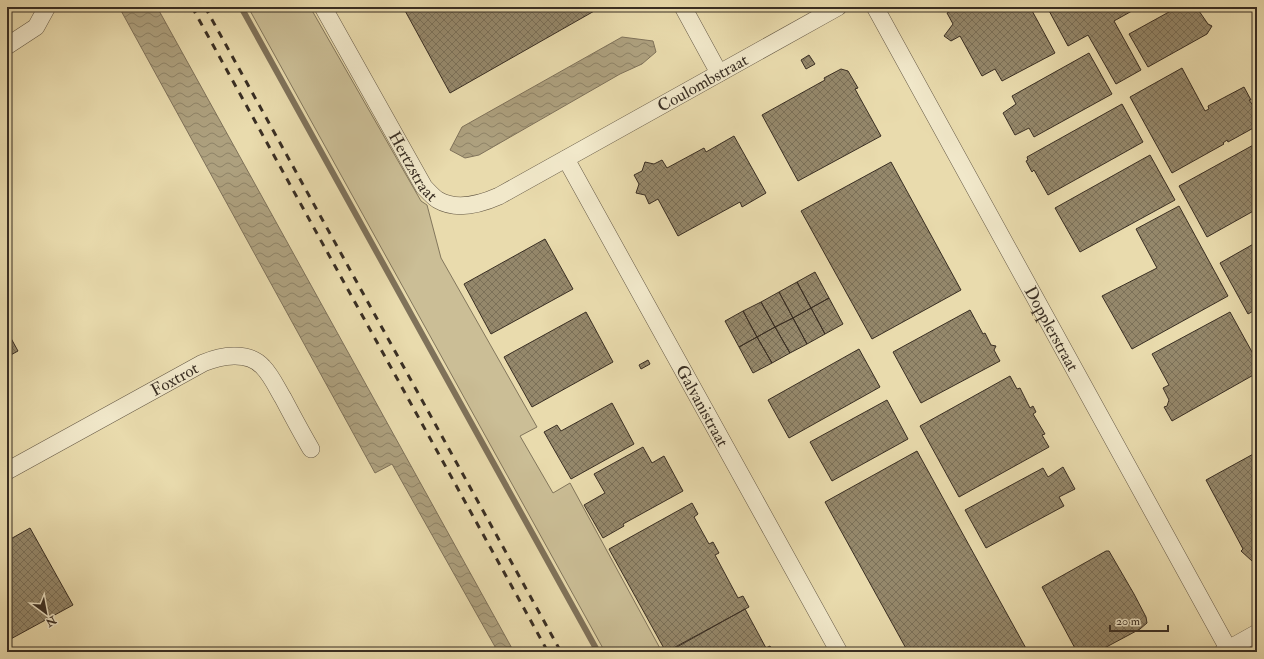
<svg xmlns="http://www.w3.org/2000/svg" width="1264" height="659" font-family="'IM FELL Double Pica',serif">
<defs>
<pattern id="water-waves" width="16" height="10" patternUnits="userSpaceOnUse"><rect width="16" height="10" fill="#ada07e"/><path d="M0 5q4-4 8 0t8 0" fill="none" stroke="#8e8367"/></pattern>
<pattern id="building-cross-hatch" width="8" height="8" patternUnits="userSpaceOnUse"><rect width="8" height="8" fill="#95886b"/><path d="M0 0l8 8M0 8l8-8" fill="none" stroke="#7b7058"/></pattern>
</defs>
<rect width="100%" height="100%" fill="#e9dbad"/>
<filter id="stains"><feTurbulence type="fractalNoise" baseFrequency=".005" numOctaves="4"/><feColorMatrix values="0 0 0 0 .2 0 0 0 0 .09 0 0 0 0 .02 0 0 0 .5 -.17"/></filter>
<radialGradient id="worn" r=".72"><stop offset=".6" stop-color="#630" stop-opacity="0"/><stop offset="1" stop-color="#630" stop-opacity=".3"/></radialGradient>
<!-- grass -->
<path fill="#cbbe96" stroke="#82765c" d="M248 7H310L421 201 427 205 441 258 537 427 520 436 553 493 570 483 662 652H605Z"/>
<!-- water -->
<path fill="url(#water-waves)" stroke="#7f725a" d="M119 7H157L514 652H498L392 464 375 473Z
M622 37 653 41 656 52 642 64 620 74 479 155 465 158 450 150 462 127Z"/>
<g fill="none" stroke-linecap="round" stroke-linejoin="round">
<!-- stream -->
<path stroke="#7f725a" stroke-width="6" d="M241 7 598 652"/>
</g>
<!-- building -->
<path fill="url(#building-cross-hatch)" stroke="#392e23" d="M403 7H594L596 10 450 93Z
M959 7H1030L1055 53 1002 81 995 69 982 76 960 36 951 41 944 36 953 24 947 13Z
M1047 7H1139L1114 21 1141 70 1116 84 1088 35 1068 46Z
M1178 7H1199V11L1208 24 1212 26 1207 34 1148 67 1129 34Z
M1089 53 1112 94 1034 137 1029 128 1015 135 1003 113 1016 104 1012 96Z
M809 55 815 64 806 69 801 60Z
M1182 68 1205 111 1209 109 1208 106 1244 87 1251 100H1249L1257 111V126L1228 142 1227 140 1223 143 1224 144 1172 173 1130 97Z
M841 69 848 71 858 88 855 89 881 136 798 181 762 115 825 80 824 78Z
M1122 104 1143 142 1048 195 1034 170 1032 172 1026 161 1028 160 1027 157Z
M734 136 766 193 742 207 740 202 678 236 658 199 649 204 645 195 636 193 639 184 634 175 642 171 645 162 654 164 662 160 667 168 704 148 706 152Z
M1257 143V209L1207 237 1179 186Z
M1150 155 1175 200 1080 252 1055 208Z
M891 162 961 290 872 339 801 211Z
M1179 206 1228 296 1132 349 1102 296 1157 268 1136 229Z
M545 239 573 289 491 334 464 284Z
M1257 242V309L1248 314 1220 263Z
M815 272 829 298 811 308 797 282Z
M797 282 811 308 793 318 779 292Z
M779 292 793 318 775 327 761 302Z
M829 298 843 324 825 334 811 308Z
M761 302 775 327 757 337 743 311Z
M811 308 825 334 807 344 793 318Z
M970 310 983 334 985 333 991 345 996 346 994 350 1000 361 921 403 893 352Z
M743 311 757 337 739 347 725 321Z
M586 312 613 362 532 407 504 357Z
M1230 312 1257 361V373L1172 421 1164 407 1167 406 1169 400 1163 388 1169 385 1152 354Z
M793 318 807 344 790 353 775 327Z
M775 327 790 353 772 363 757 337Z
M7 331 18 351 7 357Z
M757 337 772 363 753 373 739 347Z
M859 349 880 387 789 438 768 400Z
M648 360 650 364 641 369 639 365Z
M1010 376 1017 389 1020 388 1030 408 1033 406 1036 412 1033 414 1045 434 1042 435 1049 447 959 497 920 426Z
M887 400 908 439 832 481 810 442Z
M612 403 634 444 571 479 544 432 557 425 561 431Z
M643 447 652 463 664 456 683 491 623 524 624 526 603 538 584 505 605 493 594 474Z
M917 451 1028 652H908L825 502Z
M1257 452V554L1252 561 1241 551 1243 549 1206 480Z
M1063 467 1075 489 1059 497 1064 506 986 548 965 510 1043 468 1048 477Z
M692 503 698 514 694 517 709 544 713 542 719 553 715 555 738 598 743 596 749 607 666 652 609 549Z
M30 528 73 605 7 641V541Z
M1106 551H1109L1134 594 1146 617 1147 623 1140 629 1097 652H1077L1042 587Z
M745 609 766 648 770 646 773 652H668Z"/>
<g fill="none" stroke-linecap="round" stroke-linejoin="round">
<!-- minor casing -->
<g stroke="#655946" stroke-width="18">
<g id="minor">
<path id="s1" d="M323 7 424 187C428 191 433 197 438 200 457 211 481 204 499 196L838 7"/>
<path d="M683 7 719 73"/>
<path id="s2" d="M875 7 1230 652"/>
<path d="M7 46 36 27 47 7"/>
<path id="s3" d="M566 159 839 652"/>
<path id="s4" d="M7 471 203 363C220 356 248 350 263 367 271 375 277 388 283 398 292 415 301 432 311 449"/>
<path d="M1223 652 1257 633"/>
</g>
</g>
<!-- minor -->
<use href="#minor" stroke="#f1e8ca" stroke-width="17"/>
<!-- rail -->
<path stroke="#392e23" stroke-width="3" stroke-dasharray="7 7" stroke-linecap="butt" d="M192 7 548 652
M205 7 561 652"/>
</g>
<g text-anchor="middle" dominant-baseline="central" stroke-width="3" stroke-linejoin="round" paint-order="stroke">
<!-- street labels -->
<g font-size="17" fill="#392e23" stroke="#f1e8ca">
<text stroke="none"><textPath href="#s1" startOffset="522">Coulombstraat</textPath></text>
<text stroke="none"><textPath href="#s1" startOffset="183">Hertzstraat</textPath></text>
<text stroke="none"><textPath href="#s2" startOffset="367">Dopplerstraat</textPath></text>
<text stroke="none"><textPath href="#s4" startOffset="191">Foxtrot</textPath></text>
<text stroke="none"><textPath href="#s3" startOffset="282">Galvanistraat</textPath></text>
</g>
</g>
<!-- margin -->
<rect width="1264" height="659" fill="none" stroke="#e9dbad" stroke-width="24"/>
<rect x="8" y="8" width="1248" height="643" fill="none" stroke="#392e23" stroke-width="2"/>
<rect x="12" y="12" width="1240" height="635" fill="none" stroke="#392e23"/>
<!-- north arrow -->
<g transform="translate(46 613) rotate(148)" stroke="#f1e8ca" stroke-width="3" paint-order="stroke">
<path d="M0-3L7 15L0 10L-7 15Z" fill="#392e23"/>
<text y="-6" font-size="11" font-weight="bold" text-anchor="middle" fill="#392e23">N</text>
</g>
<!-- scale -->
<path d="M1110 625v6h58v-6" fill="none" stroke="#392e23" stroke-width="2"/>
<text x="1116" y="625" font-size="12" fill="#392e23" stroke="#f1e8ca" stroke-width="3" paint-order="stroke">20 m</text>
<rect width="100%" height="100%" filter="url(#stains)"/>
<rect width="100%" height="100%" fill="url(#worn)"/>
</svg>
